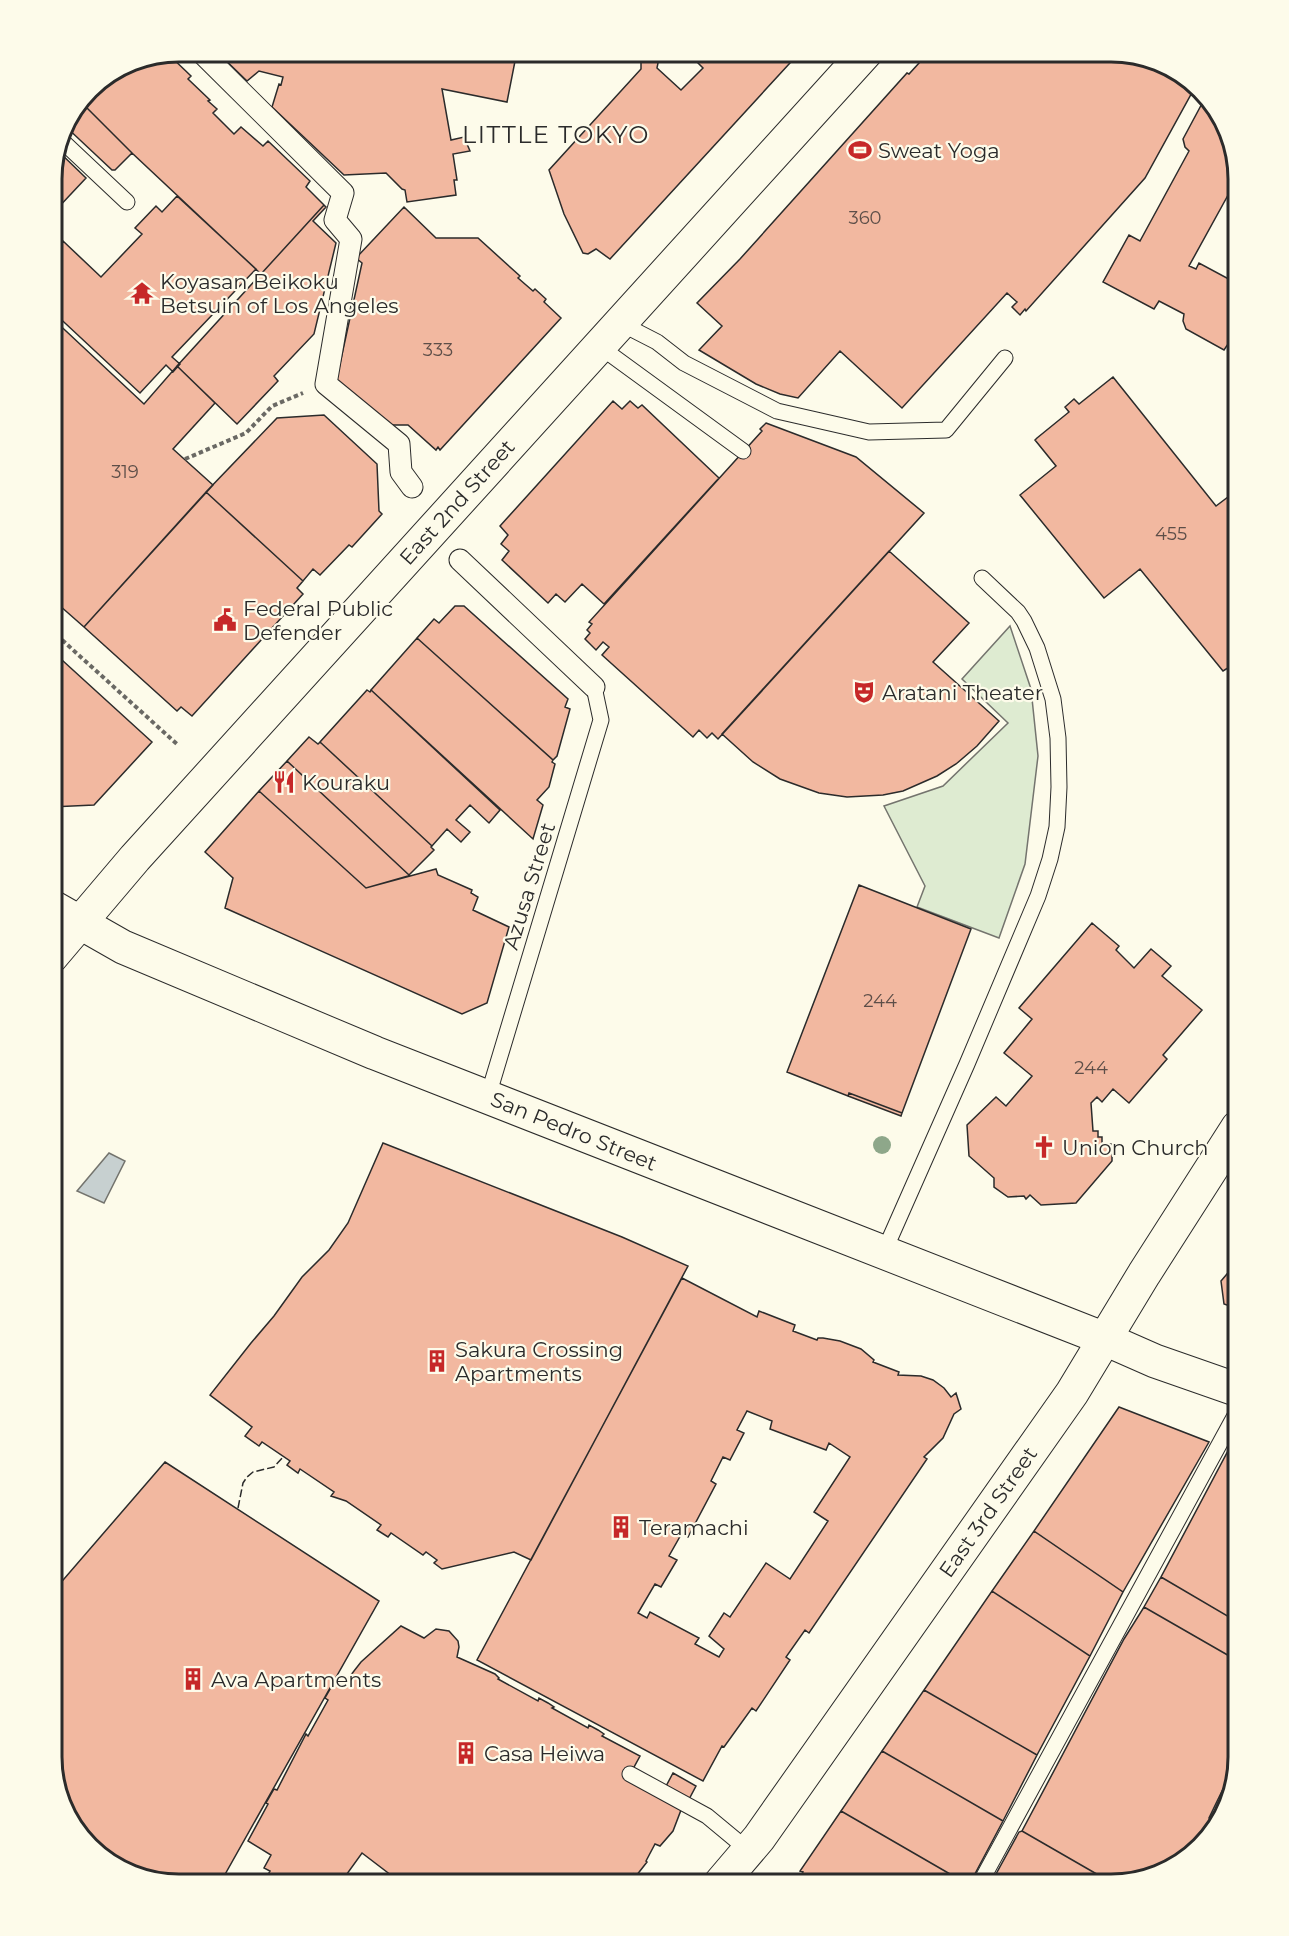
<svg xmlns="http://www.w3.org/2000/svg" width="1289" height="1936" font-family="Montserrat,sans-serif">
<rect width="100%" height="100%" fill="#fdfbea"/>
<!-- green -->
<path fill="#deebd1" stroke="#74746e" stroke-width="1.5" d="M1010 626 1031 689 1038 756 1025 864 999 938 917 907 925 886 884 806 943 786 1008 723 962 679Z"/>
<!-- water -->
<path fill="#c7d0d0" stroke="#74746e" stroke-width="1.5" d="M109 1153 125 1161 104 1203 77 1191Z"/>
<!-- building -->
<path fill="#f2b8a0" stroke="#2b2b2b" stroke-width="1.5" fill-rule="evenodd" d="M216 51H517L507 102 442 89 451 140 464 137 470 151 453 154 457 180H454L456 195 407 202 405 190 402 189 386 173 344 175 272 107 279 84 281 85 283 77 259 71 247 81Z
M687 51H801L610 259 596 249 588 254 583 253 564 214 549 170 641 69V62L644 57 654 58 658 63 657 68 681 90 703 68 696 61 698 53Z
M930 51H1119L1181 72 1195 87 1145 178 1026 311 1025 309 1020 315 1012 307 1017 302 1007 293 902 408 840 351 798 398 780 394 756 384 699 350 722 326 697 303 740 259 907 73 909 74Z
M167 53 191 76 188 79 210 100 208 101 217 109 213 113 234 134 241 127 263 146 268 141 310 181 306 187 324 205 261 274 132 153 80 101 88 88 130 61Z
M1205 98 1221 115 1238 177 1189 266 1196 269 1199 263 1238 284V350L1228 344 1224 350 1186 329 1183 321 1184 314 1159 301 1154 309 1103 282 1129 235 1140 241 1189 151 1185 147 1183 139Z
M80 101 132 153 115 170H112L64 125Z
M56 149 86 178 55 211 51 208V170Z
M177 196 256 269 172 357 180 364 173 372 166 365 140 393 51 310V253L63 241 101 277 142 234 135 228 156 206 162 212Z
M324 205 326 207 313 221 336 243 314 334 274 376 278 381 237 424 177 366Z
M404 207 436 238H478L520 276 518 278 533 291 535 289 546 299 544 302 561 318 440 450 438 447 436 450 408 425H385L336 382 362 263 356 258Z
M51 317 144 404 177 366 215 403 173 449 213 485 84 627 51 598Z
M1113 377 1216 506 1228 497 1238 509V674L1231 666 1223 671 1140 569 1104 598 1020 495 1056 466 1035 440 1037 438 1069 412 1065 407 1074 399 1079 404Z
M613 401 622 409 630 401 638 408 642 405 719 478 604 604 582 584 565 602 556 594 548 603 502 560 509 551 501 544 508 535 500 526Z
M324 415 377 464 379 511 382 514 352 547 349 545 320 575 313 569 303 581 206 492 277 418Z
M766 423 856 457 924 513 718 739 712 733 707 738 699 730 693 737 602 655 609 647 603 642 596 650 585 639 590 633 587 630 592 624 589 622 762 431 760 429Z
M206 492 303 581 297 588 303 594 192 716 181 707 177 711 84 627Z
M889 551 969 623 933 662 999 721 977 746 956 764 937 776 903 791 883 795 847 797 819 793 780 779 753 762 722 734Z
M455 606H464L568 699 565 707 570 709 557 756 553 760 417 638 434 619 439 623Z
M417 638 553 760 552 762 555 764 549 787 537 800 543 805 533 839 371 690Z
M51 650 152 742 94 805 51 807Z
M367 690 370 692 371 690 500 810 489 823 470 805 456 820 470 832 461 842 447 829 432 846 320 742Z
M309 737 318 744 320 742 432 846 431 847 434 850 409 875 287 761Z
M287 761 409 875 408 876 366 888 259 791Z
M259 791 366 888 436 869 438 875 472 890 471 893 478 897 473 910 509 927 487 1003 462 1014 225 908 233 878 205 852Z
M859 885 971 929 902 1113 849 1093 848 1096 787 1072Z
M1092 923 1119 946 1116 950 1134 968 1151 949 1171 966 1162 976 1202 1010 1163 1055 1167 1059 1129 1103 1113 1089 1102 1102 1097 1097 1091 1103 1093 1131H1098V1137H1102V1144H1112V1161L1076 1203 1041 1205 1030 1195 1026 1199 1024 1196 1008 1197 994 1187V1178L969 1156 967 1125 996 1097 1006 1106 1032 1076 1004 1053 1032 1019 1019 1008Z
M849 1093 902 1113 901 1116 848 1096Z
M383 1143 622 1237 688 1266 531 1560 514 1552 442 1569 434 1563 437 1560 426 1552 423 1555 391 1533 388 1537 377 1530 381 1525 346 1501 331 1496 334 1492 300 1469 298 1473 287 1465 290 1461 262 1442 259 1446 245 1436 252 1427 210 1395 251 1343 274 1316 302 1277 329 1250 348 1223Z
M1238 1261V1309L1224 1304 1221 1281Z
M682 1278 757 1317 759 1311 795 1325 793 1331 817 1340 818 1338H823L840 1341 861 1349 874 1360 873 1362 899 1372 898 1375 921 1376 933 1380 944 1388 951 1397 956 1393 961 1409 954 1414 943 1438 924 1457 927 1459 809 1633 805 1630 786 1657 790 1660 756 1711 752 1708 724 1747 722 1746 703 1781 477 1660ZM747 1411 772 1421 770 1429 826 1450 829 1443 850 1457 814 1512 828 1521 790 1579 766 1563 730 1617 724 1613 709 1636 724 1649 719 1657 695 1644 699 1638 650 1612 647 1618 638 1613 655 1584 661 1587 677 1560 669 1556 682 1533 688 1537 716 1484 711 1481 723 1457 730 1460 744 1433 737 1430Z
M1119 1407 1209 1442 1123 1592 1034 1531Z
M1229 1449 1238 1452V1598L1229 1617 1161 1577Z
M165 1462 379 1601 219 1885H170L114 1868 68 1821 51 1758V1594Z
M1034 1531 1123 1592 1090 1656 992 1591Z
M1161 1577 1229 1617 1238 1598V1661L1144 1607Z
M992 1591 1090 1656 1037 1755 924 1690Z
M1144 1607 1238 1661V1758L1209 1818 1216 1822 1212 1831 1203 1840 1200 1839 1197 1846 1174 1868 1114 1884 1022 1831 1124 1639Z
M401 1626 424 1638 436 1629 449 1631 458 1641 459 1647 457 1657 495 1674 499 1678 498 1679 538 1701 539 1698 548 1703 554 1707 552 1708 588 1728 589 1725 598 1730 604 1734 602 1736 640 1756 627 1780 681 1810 673 1831 660 1846 655 1844 646 1861 647 1862 636 1876 634 1874 628 1885H404L362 1853 339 1885H262L270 1871 264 1868 271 1855 248 1841 268 1804 266 1803 274 1789 277 1790 306 1734 308 1736 328 1700 325 1698 333 1684 335 1685 340 1676 347 1680 361 1662Z
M924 1690 1037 1755 1003 1821 882 1751Z
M882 1751 1003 1821 969 1885 841 1811Z
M673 1773 696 1786 687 1803 664 1790Z
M841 1811 969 1885H823L820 1883 819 1885H809L799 1879 803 1872 800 1871Z
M1022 1831 1114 1884 990 1885 1019 1832Z"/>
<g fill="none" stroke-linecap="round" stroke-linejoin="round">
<!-- service casing -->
<g stroke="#2b2b2b" stroke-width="17">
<path id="service" d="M59 138 127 202
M620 323 657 342 684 363 777 411 869 432 946 430 1005 358
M599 346 743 451
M488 1096 601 720 594 687
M883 1254 967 1064 1038 896 1050 859 1057 827 1059 787 1058 738 1053 699 1037 648 1024 621 1018 612 982 578
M630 1774 707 1816 748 1850
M979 1885 1238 1410"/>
</g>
<!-- pedestrian casing -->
<g stroke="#2b2b2b" stroke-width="23">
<path id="pedestrian" d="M200 51 343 193 335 220 351 239 326 384 399 444 401 472 412 487
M460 560 594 687"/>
</g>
<!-- tertiary casing -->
<g stroke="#2b2b2b" stroke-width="35">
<path id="tertiary" d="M51 957 135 858 867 51"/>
</g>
<!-- secondary casing -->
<g stroke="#2b2b2b" stroke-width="35">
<path id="secondary" d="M51 906 123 947 375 1053 1105 1339 1155 1361 1238 1390"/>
</g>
<!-- primary casing -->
<g stroke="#2b2b2b" stroke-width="35">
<path id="primary" d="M719 1885 759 1838 1072 1393 1144 1274 1238 1127"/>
</g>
<!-- path -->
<path stroke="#6a6964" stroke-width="4" stroke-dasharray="4.5 3" stroke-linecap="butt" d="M185 459 246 433 272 406 303 393
M51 630 178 745"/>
<!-- service -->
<use href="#service" stroke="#fdfbea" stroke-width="15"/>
<!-- pedestrian -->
<use href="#pedestrian" stroke="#fdfbea" stroke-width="21"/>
<!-- tertiary -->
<use href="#tertiary" stroke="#fdfbea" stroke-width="33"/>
<!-- secondary -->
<use href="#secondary" stroke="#fdfbea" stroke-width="33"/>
<!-- primary -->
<use href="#primary" stroke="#fdfbea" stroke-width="33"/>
<!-- fence -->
<path stroke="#2b2b2b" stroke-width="1.5" stroke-dasharray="8 3" stroke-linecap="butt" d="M238 1508 243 1483 247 1477 253 1472 274 1467 283 1457"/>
</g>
<!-- trees -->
<circle fill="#8ea78a" cx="882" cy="1145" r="9"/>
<!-- icons -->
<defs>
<g id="stadium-bare" transform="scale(1.8)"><path d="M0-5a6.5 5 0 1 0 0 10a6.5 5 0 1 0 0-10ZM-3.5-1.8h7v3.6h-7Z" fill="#c62828" stroke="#fdfbea" stroke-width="2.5" paint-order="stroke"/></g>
<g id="temple-bare" transform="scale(1.8)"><path d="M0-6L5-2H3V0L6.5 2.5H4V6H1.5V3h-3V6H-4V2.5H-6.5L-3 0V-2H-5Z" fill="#c62828" stroke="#fdfbea" stroke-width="2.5" paint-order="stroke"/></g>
<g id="civic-bare" transform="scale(1.8)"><path d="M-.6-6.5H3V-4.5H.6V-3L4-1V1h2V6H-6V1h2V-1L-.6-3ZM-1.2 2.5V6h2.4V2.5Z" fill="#c62828" stroke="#fdfbea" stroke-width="2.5" paint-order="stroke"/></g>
<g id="theatre-bare" transform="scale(1.8)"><path d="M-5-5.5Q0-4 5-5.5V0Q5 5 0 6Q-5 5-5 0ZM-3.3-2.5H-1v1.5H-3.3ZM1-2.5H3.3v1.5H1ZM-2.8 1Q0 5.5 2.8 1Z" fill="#c62828" stroke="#fdfbea" stroke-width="2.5" paint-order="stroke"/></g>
<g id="restaurant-bare" transform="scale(1.8)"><path d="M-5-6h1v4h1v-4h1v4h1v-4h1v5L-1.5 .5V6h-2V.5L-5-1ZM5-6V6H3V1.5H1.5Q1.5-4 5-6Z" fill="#c62828" stroke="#fdfbea" stroke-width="2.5" paint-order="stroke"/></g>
<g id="church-bare" transform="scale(1.8)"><path d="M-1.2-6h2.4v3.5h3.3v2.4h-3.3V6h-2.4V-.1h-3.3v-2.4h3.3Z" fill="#c62828" stroke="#fdfbea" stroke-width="2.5" paint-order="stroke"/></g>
<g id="building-bare" transform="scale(1.8)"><path d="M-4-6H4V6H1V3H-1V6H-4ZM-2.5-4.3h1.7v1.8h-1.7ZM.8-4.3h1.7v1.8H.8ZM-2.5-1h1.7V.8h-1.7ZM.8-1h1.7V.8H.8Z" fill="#c62828" stroke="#fdfbea" stroke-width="2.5" paint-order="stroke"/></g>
</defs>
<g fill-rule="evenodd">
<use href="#stadium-bare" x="860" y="150"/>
<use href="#temple-bare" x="142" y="293"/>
<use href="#civic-bare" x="225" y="620"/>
<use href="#theatre-bare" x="864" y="692"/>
<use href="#restaurant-bare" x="284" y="782"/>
<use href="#church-bare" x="1044" y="1147"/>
<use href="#building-bare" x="437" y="1361"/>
<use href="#building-bare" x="621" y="1527"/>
<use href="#building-bare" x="193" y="1679"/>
<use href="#building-bare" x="466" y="1753"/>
</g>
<g text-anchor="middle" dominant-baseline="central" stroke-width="4.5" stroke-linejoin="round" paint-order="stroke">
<!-- number labels -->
<g font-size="18" fill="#5d4e48">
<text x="865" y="218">360</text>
<text x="438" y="350">333</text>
<text x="125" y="472">319</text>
<text x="1171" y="534">455</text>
<text x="880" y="1001">244</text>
<text x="1091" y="1068">244</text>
</g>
<!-- poi labels -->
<g font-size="21" fill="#2b2b2b" stroke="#fdfbea" text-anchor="start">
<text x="878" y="150">Sweat Yoga</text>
<text x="160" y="281">Koyasan Beikoku<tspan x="160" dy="24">Betsuin of Los Angeles</tspan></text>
<text x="243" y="608">Federal Public<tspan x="243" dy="24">Defender</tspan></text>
<text x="882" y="692">Aratani Theater</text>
<text x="302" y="782">Kouraku</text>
<text x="1062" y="1147">Union Church</text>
<text x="455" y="1349">Sakura Crossing<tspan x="455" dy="24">Apartments</tspan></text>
<text x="639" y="1527">Teramachi</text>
<text x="211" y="1679">Ava Apartments</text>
<text x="484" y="1753">Casa Heiwa</text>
</g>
<!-- street labels -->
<g font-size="21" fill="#2b2b2b" stroke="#fdfbea">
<text transform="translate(457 502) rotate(-48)">East 2nd Street</text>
<text transform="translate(529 886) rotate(-73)">Azusa Street</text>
<text transform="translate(574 1131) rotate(22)">San Pedro Street</text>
<text transform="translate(988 1512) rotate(-55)">East 3rd Street</text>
</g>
<!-- quarter labels -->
<g font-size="24" letter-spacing="1.5" fill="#2b2b2b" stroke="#fdfbea">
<text x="556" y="134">LITTLE TOKYO</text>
</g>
</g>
<!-- crop -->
<path d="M0 0H1289V1936H0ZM179 62H1111A117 117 0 0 1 1228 179V1757A117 117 0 0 1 1111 1874H179A117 117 0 0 1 62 1757V179A117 117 0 0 1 179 62Z" fill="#fdfbea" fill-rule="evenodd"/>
<path fill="none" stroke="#2b2b2b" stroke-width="3" d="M179 62H1111A117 117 0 0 1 1228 179V1757A117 117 0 0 1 1111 1874H179A117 117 0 0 1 62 1757V179A117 117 0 0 1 179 62Z"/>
</svg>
